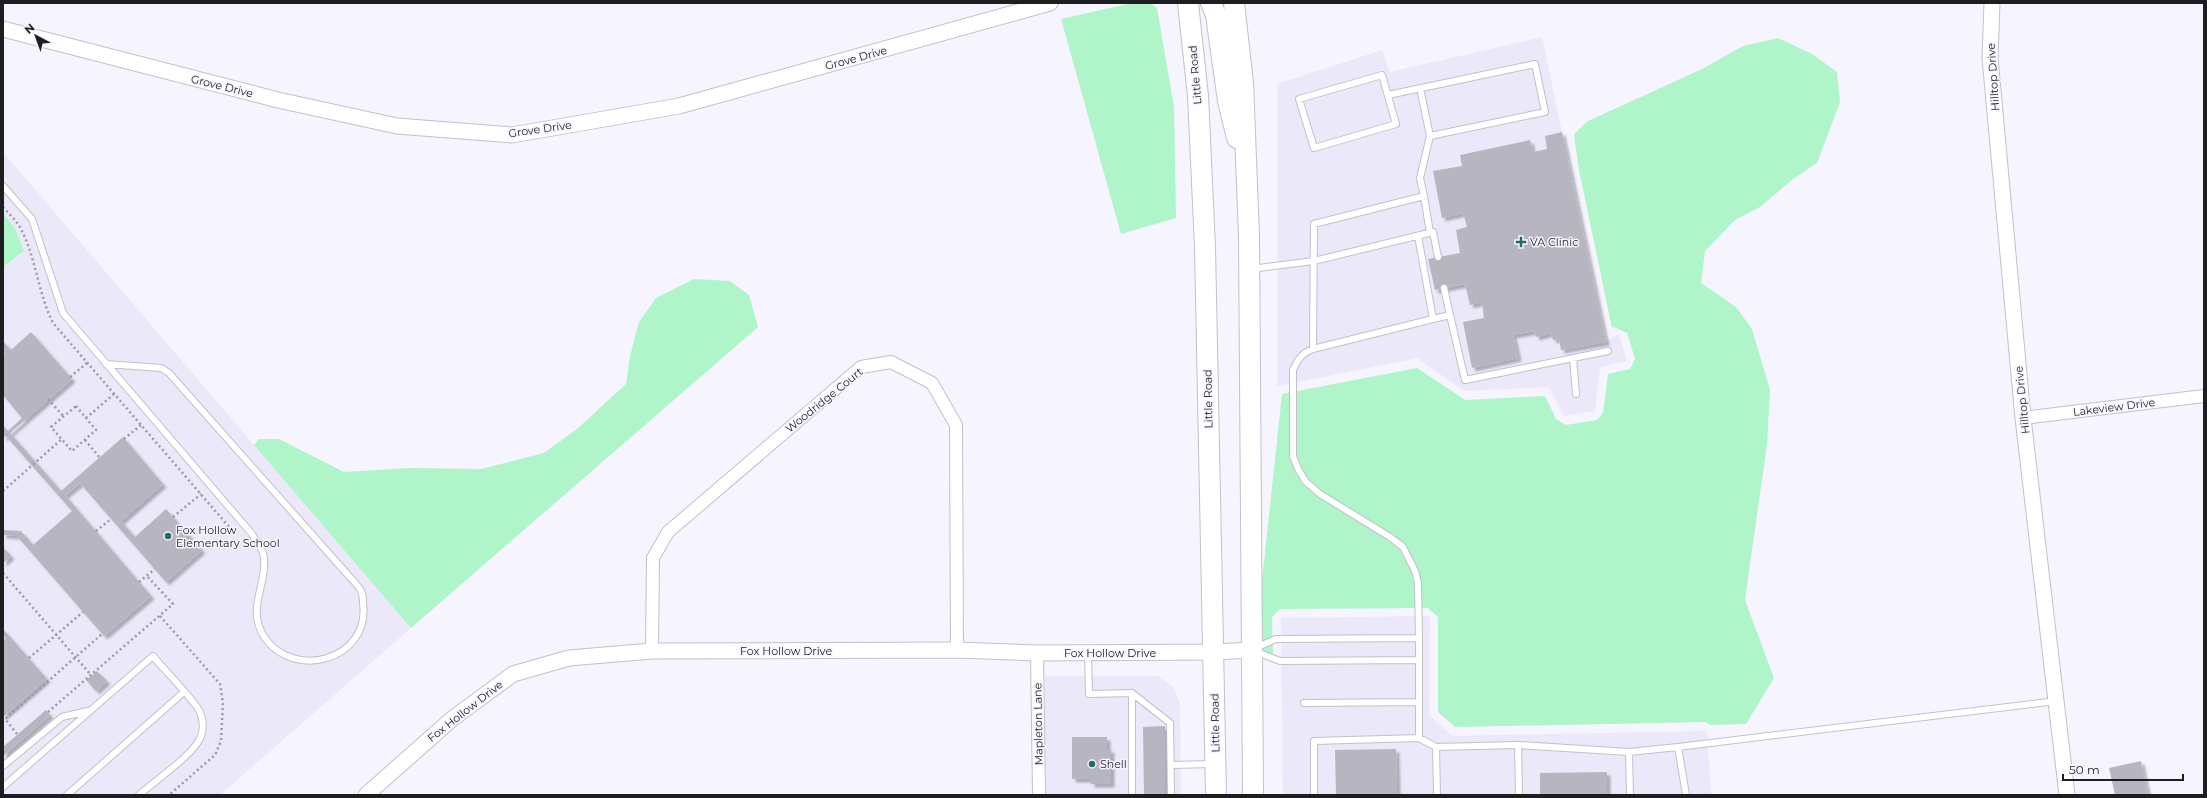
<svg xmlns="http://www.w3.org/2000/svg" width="2207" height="798" font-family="Montserrat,sans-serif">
<defs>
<filter id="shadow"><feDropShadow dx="3.5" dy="3.5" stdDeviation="1" flood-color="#0004"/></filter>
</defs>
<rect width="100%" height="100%" fill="#f6f4ff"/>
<!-- built -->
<path fill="#ebe8f9" d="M1542 37 1606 341 1619 334 1627 361 1600 367 1595 411 1564 416 1549 387 1464 391 1417 358 1277 386V84L1382 50 1390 72Z
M3 152 411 628 220 795H3V267L24 251 15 228 3 213Z
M1430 616 1429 715 1452 736 1707 731 1711 795H1283L1281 618Z
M1045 676H1158L1173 687 1180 704 1181 795H1044Z"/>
<!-- green -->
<path fill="#b0f4c9" d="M1132 3H1150L1157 8 1174 107 1176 218 1121 234 1061 19Z
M1778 38 1812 54 1837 72 1840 102 1817 163 1793 179 1760 207 1735 220 1705 251 1701 283 1736 307 1752 329 1770 390 1767 444 1745 600 1774 678 1746 724 1710 725 1706 722 1455 727 1438 712V617L1428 608 1280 609 1272 617 1273 656 1261 650 1260 600 1282 394 1417 368 1465 400 1545 396 1556 419 1566 425 1597 420 1603 413 1608 374 1630 369 1635 359 1627 333 1614 327 1612 328 1579 170 1574 134 1588 121 1702 69 1743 46Z
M3 213 15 228 24 251 3 267Z
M694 279 730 281 749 295 758 327 411 628 254 445 259 439H279L344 472 410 468 481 469 544 453 577 429 626 384 630 356 639 322 656 298Z"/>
<!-- building -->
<path fill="#b7b5bf" filter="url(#shadow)" d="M1562 132 1606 342 1561 350 1559 339 1553 340 1551 333 1536 337 1534 331 1513 335 1518 358 1472 368 1463 322 1484 318 1482 302 1470 305 1465 284 1435 290 1428 259 1460 253 1456 230 1467 227 1463 213 1442 218 1433 171 1462 166 1460 155 1530 140 1533 152 1547 149 1545 136Z
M31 332 72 379 10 433 61 491 123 437 163 484 121 521 135 537 166 509 202 550 166 582 80 483 65 495 151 596 104 636 17 536 3 535V530L21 531 33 545 72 511 6 436 3 438V425L8 431 22 418 3 395V356L5 354 3 351V341L11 350Z
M3 547 11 556 3 563Z
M3 629 47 679 3 717V640L6 638 3 635Z
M97 671 107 681 96 691 86 680Z
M46 710 50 715 3 756V747Z
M1165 726V795H1144L1143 727Z
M1072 737H1107V749H1111V784H1091V779H1072Z
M1396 749 1397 795H1336L1335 750Z
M2141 761 2148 795H2115L2109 768Z
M1607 772V795H1540V773Z"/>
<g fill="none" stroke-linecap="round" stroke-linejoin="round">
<!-- service casing -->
<g stroke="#c2c0ca" stroke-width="8">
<path id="service" d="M1382 75 1396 124 1314 148 1299 99Z
M1388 95 1535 64 1545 112 1430 136 1420 88
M3 186 32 219 63 313 252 534C256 541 264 550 264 558 267 585 247 607 263 635 292 682 371 660 363 603 363 600 363 595 361 591 359 586 352 580 348 575L169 373 161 368 106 364
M1424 196 1420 178 1430 136
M1418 236 1433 319 1450 315 1465 380 1608 351
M1251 269 1314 261 1433 232 1438 257
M1444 288 1450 315
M1313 349 1433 319
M1573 358 1576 394
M1255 648 1276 639 1419 638
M1254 651 1280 661 1419 660
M1088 653 1089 694 1132 693 1170 723 1171 795
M1132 693V795
M1304 703 1419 702
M1419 738V638L1418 583 1415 571 1403 547 1390 537 1320 494 1306 482 1298 469 1293 456V370C1298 359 1302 353 1313 349L1314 224 1424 196 1430 233
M1518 745 1519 795
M1436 747 1437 795
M1678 747 2056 701
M1629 752 1630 795
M1171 765 1213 764
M3 766 62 717 88 711
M3 787 153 656C167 673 184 689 197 707 204 717 205 731 198 742 187 759 156 780 139 795
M67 795 184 692
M1314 795V741L1419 738 1436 747 1518 745 1629 752 1678 747 1686 795"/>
</g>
<!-- minor casing -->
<g stroke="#c2c0ca" stroke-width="14">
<path id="minor" d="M2023 418 2204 396
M652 651 653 558 668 532 861 367 891 362 932 383 956 425 957 650
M1037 653 1039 795"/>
</g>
<!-- tertiary casing -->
<g stroke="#c2c0ca" stroke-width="17">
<path id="tertiary" d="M1992 3 1990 58 2023 418 2067 795
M3 29 278 100 397 126 512 135 679 106 1050 3
M366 795 452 719 513 674 569 658 652 651 957 650 1037 653 1214 652 1252 650"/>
</g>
<!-- primary casing -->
<g stroke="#c2c0ca" stroke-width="22">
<path id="primary" d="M1188 3 1198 96 1205 247 1216 795
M1211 3 1216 15 1228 101 1237 138
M1234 3 1243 83 1249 236 1253 795"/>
</g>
<!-- path -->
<path stroke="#9b9aa1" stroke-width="2.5" stroke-dasharray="2 3" stroke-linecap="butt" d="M3 207C9 214 17 221 21 229 36 258 38 293 53 323L230 528
M70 377 87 363
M48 399 64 417
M76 406 96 430 72 451 51 427Z
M86 418 114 394
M124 439 141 425
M85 440 100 458
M3 491 62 439
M173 517 201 494
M96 531 111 519
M3 573 91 675
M139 582 155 569
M160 616 220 684 223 703 221 741 215 755 169 795
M29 658 83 612
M48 712 173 604 147 576
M17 734 5 719 102 634"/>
<!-- service -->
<use href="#service" stroke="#fff" stroke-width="6"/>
<!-- minor -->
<use href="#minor" stroke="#fff" stroke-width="12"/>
<!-- tertiary -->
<use href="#tertiary" stroke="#fff" stroke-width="15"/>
<!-- primary -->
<use href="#primary" stroke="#fff" stroke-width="20"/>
</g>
<!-- markers -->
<g fill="#236c65" stroke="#f6f4ff" stroke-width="1.5">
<path d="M1519 236h4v4h4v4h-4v4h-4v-4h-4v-4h4z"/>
<circle cx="168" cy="536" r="4"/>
<circle cx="1092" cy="764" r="4"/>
</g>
<g text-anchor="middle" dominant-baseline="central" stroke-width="3" stroke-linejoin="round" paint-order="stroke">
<!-- street labels -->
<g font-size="11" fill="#1e1e21" stroke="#f6f4ff">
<text transform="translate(856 58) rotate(-15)">Grove Drive</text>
<text transform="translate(1195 75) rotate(-95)">Little Road</text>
<text transform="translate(1993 77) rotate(-94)">Hilltop Drive</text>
<text transform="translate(222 86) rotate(14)">Grove Drive</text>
<text transform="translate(540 129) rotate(-8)">Grove Drive</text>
<text transform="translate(1208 399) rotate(-91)">Little Road</text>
<text transform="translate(824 400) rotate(-39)">Woodridge Court</text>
<text transform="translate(2022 400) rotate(-96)">Hilltop Drive</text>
<text transform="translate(2114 407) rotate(-7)">Lakeview Drive</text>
<text x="786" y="651">Fox Hollow Drive</text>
<text x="1110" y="653">Fox Hollow Drive</text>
<text transform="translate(465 711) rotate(-38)">Fox Hollow Drive</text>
<text transform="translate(1215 723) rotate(-91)">Little Road</text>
<text transform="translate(1038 724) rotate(-91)">Mapleton Lane</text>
</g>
<!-- poi labels -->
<g font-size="11" fill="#1e1e21" stroke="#f6f4ff" text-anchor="start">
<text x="1530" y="242">VA Clinic</text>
<text x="176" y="530">Fox Hollow<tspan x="176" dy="13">Elementary School</tspan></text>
<text x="1100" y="764">Shell</text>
</g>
</g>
<!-- border -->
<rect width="2207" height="798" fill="none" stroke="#1e1e21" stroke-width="8"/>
<!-- north arrow -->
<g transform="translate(36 36) rotate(319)" stroke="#f6f4ff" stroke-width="3" paint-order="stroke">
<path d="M0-3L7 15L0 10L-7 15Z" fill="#1e1e21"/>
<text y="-6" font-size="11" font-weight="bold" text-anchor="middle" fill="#1e1e21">N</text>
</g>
<!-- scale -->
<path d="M2063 774v6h120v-6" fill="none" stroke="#1e1e21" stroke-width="2"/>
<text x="2069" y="774" font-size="12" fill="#1e1e21" stroke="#f6f4ff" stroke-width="3" paint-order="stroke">50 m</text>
</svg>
